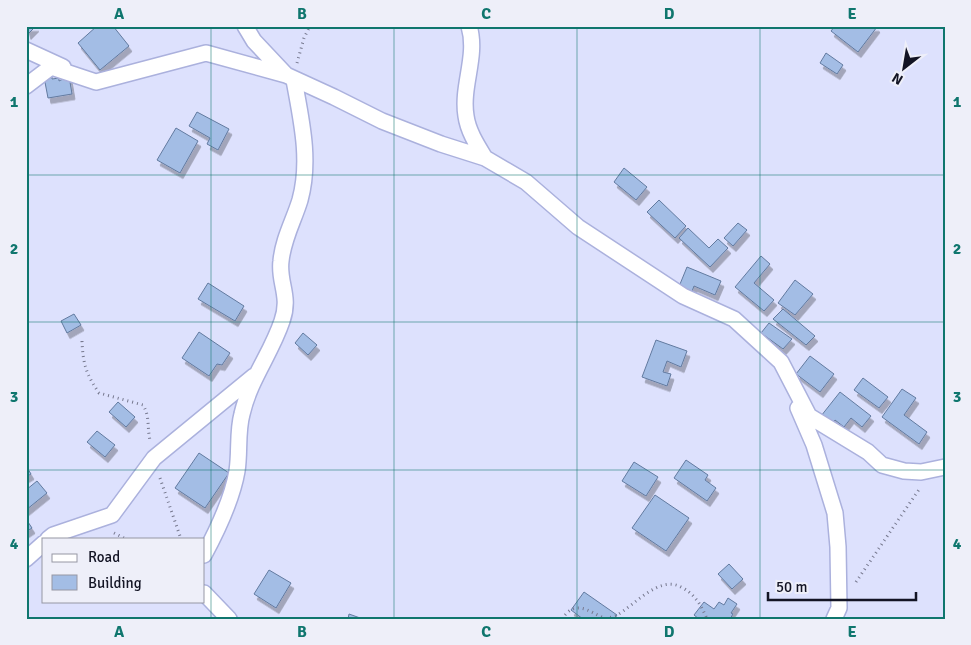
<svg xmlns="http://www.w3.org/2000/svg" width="971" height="645" font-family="Signika,sans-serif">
<defs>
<filter id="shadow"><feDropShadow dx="3" dy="5.5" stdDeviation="0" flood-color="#0004"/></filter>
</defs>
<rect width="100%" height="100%" fill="#dde1fd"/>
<!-- building -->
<path fill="#a3bde5" stroke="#627a9f" filter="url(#shadow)" d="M26 26H36L28 34Z
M97 26H113L129 46 100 70 78 43Z
M835 26H876L877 27 858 52 831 31Z
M826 53 843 65 837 74 820 63Z
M52 76V79L59 78V81L69 76 72 94 48 98 44 77Z
M197 112 229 129 218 150 207 144 210 138 189 126Z
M176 128 198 141 180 173 157 160Z
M624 168 647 187 636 200 614 182Z
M659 200 686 226 675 238 647 212Z
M738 223 747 230 733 246 724 238Z
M688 228 709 248 718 239 728 248 710 267 679 238Z
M761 256 770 264 754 283 774 300 764 311 735 287Z
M687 267 721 281 715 295 694 286 691 294 678 289Z
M795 280 813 294 795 315 778 303Z
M208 283 244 306 235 321 198 299Z
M783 309 815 336 806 345 773 319Z
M74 314 81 325 67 333 61 321Z
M769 323 792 339 783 349 761 333Z
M199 332 230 353 222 365 217 364 209 376 182 358Z
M303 333 317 345 308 355 295 343Z
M656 340 687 351 681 367 667 361 663 372 671 374 667 386 642 377Z
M810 356 834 374 820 392 796 374Z
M863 378 888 397 879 408 854 390Z
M902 389 916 398 904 415 927 432 919 444 882 417Z
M840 392 871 416 862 427 851 418 844 427 835 420 832 425 821 416Z
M118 402 135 417 126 427 109 412Z
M97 431 115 445 105 457 87 442Z
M199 453 229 473 205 508 175 488Z
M686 460 708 475 705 480 716 488 707 501 674 478Z
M634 462 658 477 646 496 622 481Z
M26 466 31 474 26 477Z
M37 481 47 493 26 510V490Z
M655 495 689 518 666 551 632 528Z
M26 519 32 528 26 532Z
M729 564 743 579 732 589 718 574Z
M269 570 291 583 276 608 254 594Z
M584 592 617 615 614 619H583L571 610Z
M728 598 737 604 731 613 733 614 730 619H699L694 615 704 602 714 609 719 602 724 605Z
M349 614 363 619H348Z"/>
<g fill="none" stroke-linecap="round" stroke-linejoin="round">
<!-- minor casing -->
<g stroke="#abb1dd" stroke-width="18">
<path id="minor" d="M245 26 254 41 286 75
M469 26C478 56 461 86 466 116 468 131 477 145 485 158
M26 50 63 67
M26 86 51 67 96 82 206 53 286 75 334 97 382 121 441 144 485 158 526 182 578 227 683 296 734 319 781 362 809 416 868 452 882 465 904 471 921 472 945 467
M798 408 814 445 835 513 838 547 839 608 834 619
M48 539 53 535 112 515 154 458 254 376
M204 555C218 529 232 500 237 471 240 452 237 432 242 414 250 379 271 354 282 321 291 296 278 282 281 261 283 239 294 220 300 200 311 160 301 119 294 80
M26 559 44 543
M204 593 229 619"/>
</g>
<!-- path -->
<path stroke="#76788e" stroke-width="3" stroke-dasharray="1 4" stroke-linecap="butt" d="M297 63 304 38 310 26
M82 341C83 364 86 374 99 393L143 405C150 416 147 428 150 440
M160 478 181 539
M114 533 126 539
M856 582 920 488
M562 619C576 598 589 612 606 619 610 617 614 617 617 615 635 605 659 575 681 587 695 594 701 605 707 619"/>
<!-- minor -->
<use href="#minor" stroke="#fff" stroke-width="15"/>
</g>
<!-- grid -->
<path fill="none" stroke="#0f766e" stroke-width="1" stroke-opacity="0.55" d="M211 26V619M394 26V619M577 26V619M760 26V619M26 175H945M26 322H945M26 470H945"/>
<!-- border -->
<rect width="971" height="645" fill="none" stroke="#eeeff9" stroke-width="55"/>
<!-- legend -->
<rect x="42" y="538" width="162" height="65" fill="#eeeff9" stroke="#9697a4"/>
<rect x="52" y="554" width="25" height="8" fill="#ffffff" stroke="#9697a4"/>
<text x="88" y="562" font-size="15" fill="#131424">Road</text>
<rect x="52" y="575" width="25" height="15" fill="#a3bde5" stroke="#9697a4"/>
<text x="88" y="588" font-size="15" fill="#131424">Building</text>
<!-- north arrow -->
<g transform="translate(904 68) rotate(211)" stroke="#eeeff9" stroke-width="4" paint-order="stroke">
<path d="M0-4L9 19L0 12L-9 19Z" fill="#131424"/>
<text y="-8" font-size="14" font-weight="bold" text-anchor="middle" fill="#131424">N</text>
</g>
<!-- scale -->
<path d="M768 592v8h148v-8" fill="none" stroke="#131424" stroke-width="2.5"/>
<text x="776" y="592" font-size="15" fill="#131424" stroke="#eeeff9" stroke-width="4" paint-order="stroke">50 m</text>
<rect x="28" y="28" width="916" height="590" fill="none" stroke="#0f766e" stroke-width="2"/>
<g font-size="16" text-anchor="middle" font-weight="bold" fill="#0f766e">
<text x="119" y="19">A</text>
<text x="302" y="19">B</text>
<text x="486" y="19">C</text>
<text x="669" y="19">D</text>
<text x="852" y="19">E</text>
<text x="14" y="107">1</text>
<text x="957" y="107">1</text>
<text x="14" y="254">2</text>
<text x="957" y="254">2</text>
<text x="14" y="402">3</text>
<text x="957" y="402">3</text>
<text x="14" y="549">4</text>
<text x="957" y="549">4</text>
<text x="119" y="637">A</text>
<text x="302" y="637">B</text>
<text x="486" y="637">C</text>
<text x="669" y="637">D</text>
<text x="852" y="637">E</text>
</g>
</svg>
